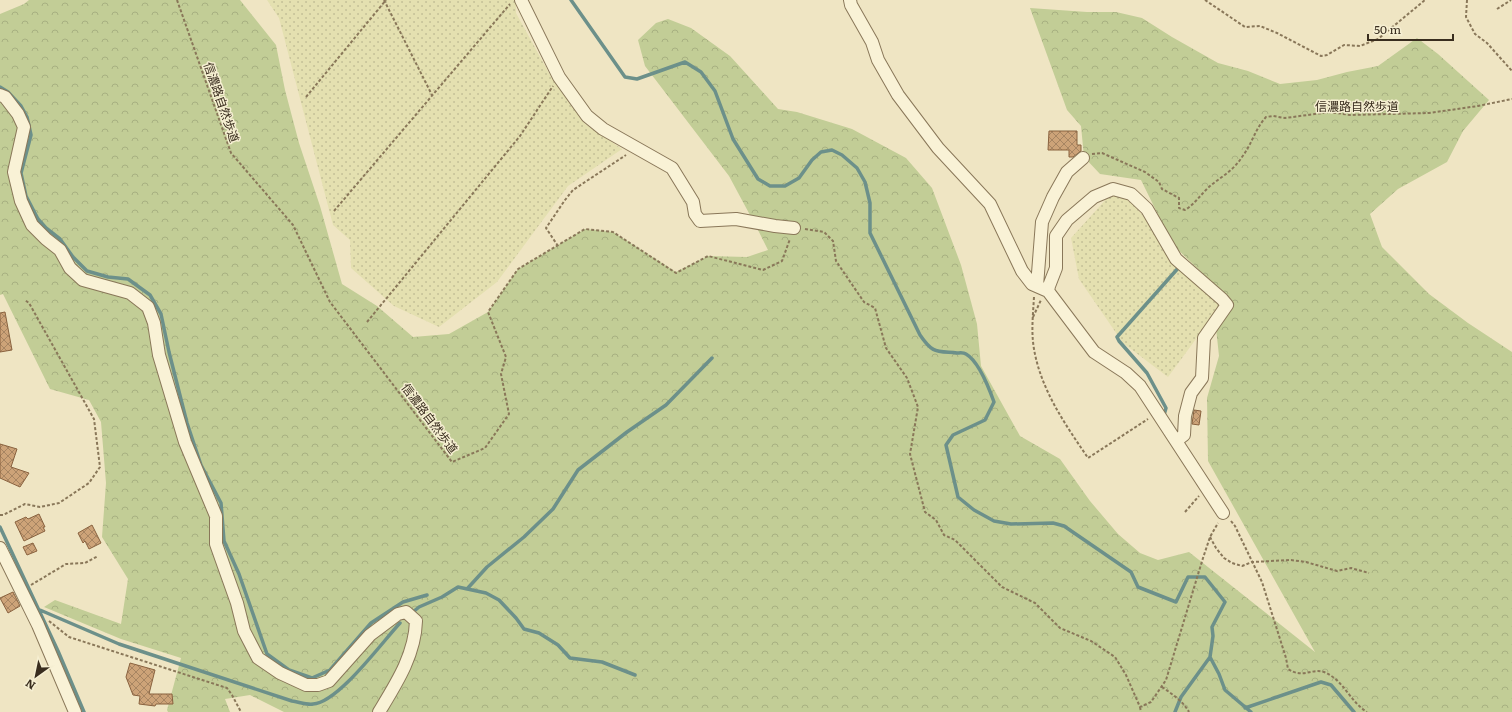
<svg xmlns="http://www.w3.org/2000/svg" width="1512" height="712" font-family="Literata,'Noto Sans JP',serif">
<defs>
<pattern id="farmland-dots" width="8" height="8" patternUnits="userSpaceOnUse"><rect width="8" height="8" fill="#e4e0b0"/><path d="M2 2h.1M6 6h.1" fill="none" stroke="#c4c097" stroke-width="1.8" stroke-linecap="round"/></pattern>
<pattern id="forest-crowns" width="20" height="18" patternUnits="userSpaceOnUse"><rect width="20" height="18" fill="#c2cd96"/><path d="M2 6a3 3 0 1 1 6 0M12 15a3 3 0 1 1 6 0" fill="none" stroke="#a7b081"/></pattern>
<pattern id="building-cross-hatch" width="8" height="8" patternUnits="userSpaceOnUse"><rect width="8" height="8" fill="#cda378"/><path d="M0 0l8 8M0 8l8-8" fill="none" stroke="#a78562"/></pattern>
</defs>
<rect width="100%" height="100%" fill="#efe5c3"/>
<!-- farmland -->
<path fill="url(#farmland-dots)" d="M267 0H516V13L550 75 585 124 622 149 568 186 497 282 439 327 394 306 351 268 350 240 333 225 279 18Z
M1109 196H1121L1135 205 1147 222 1204 290 1221 305 1168 377 1123 343 1079 279 1071 238Z"/>
<!-- forest -->
<path fill="url(#forest-crowns)" d="M29 0H240L276 45 285 90 299 143 320 206 342 284 377 306 413 337 449 334 488 312 518 269 585 229 613 232 676 272 708 256 747 257 768 250 758 230 729 176 645 66 638 40 656 23 668 19 691 28 730 56 778 109 797 112 852 129 906 158 932 188 961 265 977 324 981 366 1020 436 1060 459 1090 501 1118 534 1140 553 1158 560 1189 552 1315 652 1208 461 1207 398 1219 356 1216 328 1234 306 1224 294 1173 245 1141 180 1100 174 1084 157 1081 126 1067 110 1030 8 1087 12H1116L1142 18 1172 37 1218 63 1248 71 1280 84 1317 80 1347 72 1378 66 1417 38 1438 54 1489 100 1463 131 1447 162 1398 189 1370 214 1382 247 1429 294 1468 323 1512 352V712H284L250 695 225 699 230 712H168L167 710 181 658 121 639 44 607 55 600 121 624 128 579 102 537 106 483 101 422 89 400 50 389 3 294 0 295V14L24 4Z"/>
<g fill="none" stroke-linecap="round" stroke-linejoin="round">
<!-- stream -->
<path stroke="#6c908a" stroke-width="3.5" d="M571 0 625 77 637 79 685 62 701 72 715 91 733 139 758 179 770 186H785L799 178 812 160 821 152 832 150 842 155 857 168 865 182 870 203V233L920 335C933 354 936 351 957 353 959 353 963 352 966 354 978 361 989 388 994 402L985 420 953 435 946 445 958 497 974 510 994 521 1011 524 1053 523 1064 526 1131 572 1138 587 1176 602 1188 577H1205L1225 602 1212 627 1213 636 1210 657 1219 674 1225 690 1251 712
M0 87 8 92 21 106 27 117 31 135 21 173 26 196 38 219 46 228 60 239 73 257 87 271 108 277 128 279 150 295 161 314 169 352 187 423 201 465 221 503 224 541 239 574 267 654 289 670 312 678 330 670 371 623 403 602 427 595
M1164 415 1166 408 1147 373 1119 341 1117 337 1180 266
M0 527 58 651 84 712
M467 589 487 567 524 537 553 509 578 470 627 432 666 405 712 358
M40 610 119 644 292 701C299 702 307 705 313 704 338 703 383 641 400 623
M413 612 419 607 442 597 458 587 486 593 499 600 516 618 524 629 539 633 558 645 570 658 602 662 635 675
M1245 708 1321 682 1331 685 1354 712
M1175 712 1181 697 1210 657"/>
</g>
<!-- building -->
<path fill="url(#building-cross-hatch)" stroke="#89623f" d="M1049 131H1077V145H1081V151L1073 157H1069V150H1048Z
M5 312 12 350 0 352V313Z
M1194 410 1201 411 1199 425 1192 424Z
M0 444 17 449 11 467 29 473 20 487 0 478Z
M39 514 45 527H43L45 531 24 541 15 522 26 517 28 519Z
M92 525 101 543 89 549 85 541 83 543 78 533Z
M33 543 37 551 27 555 23 547Z
M13 592 20 606 8 613 0 598Z
M130 663 155 670 149 694H172L173 704H156L155 706 139 704 140 696 133 695 126 677Z"/>
<g fill="none" stroke-linecap="round" stroke-linejoin="round">
<!-- minor casing -->
<g stroke="#897759" stroke-width="14">
<path id="minor" d="M521 0 559 77 587 116 603 129 672 168 693 202 695 214 700 221 736 219 775 226 794 228
M850 0 851 5 872 42 878 60 898 95 938 148 990 204 1022 271 1032 284 1048 291 1094 352 1126 373 1140 386 1223 513
M0 95 5 97 18 114 24 127 14 172 21 201 32 225 46 239 60 250 70 268 83 280 130 293 148 307 154 323 159 355 185 442 216 516V544L237 603 244 631 258 658 280 673 306 685H318L329 681 370 635 398 614 406 612 416 621C415 655 396 684 379 712
M1037 286 1042 222 1053 197 1067 172 1083 158
M1048 291 1049 286 1056 268V236L1067 220 1094 197 1113 189 1131 194 1147 209 1176 259 1222 299 1227 305 1204 338 1202 378 1191 393 1185 416 1184 435 1176 441
M0 548 38 625 75 712"/>
</g>
<!-- path -->
<path stroke="#897759" stroke-width="2" stroke-dasharray="3 2" stroke-linecap="butt" d="M177 0 231 153 293 225 330 302 452 462 485 448 509 414 501 374 506 357 488 312 518 269 585 229 613 232 676 273 708 256 763 270 782 261 790 239
M384 0 432 95
M1205 0 1245 27 1260 26 1277 33 1321 56 1327 55 1344 45 1360 46 1378 39 1425 0
M1467 0 1466 17 1475 34 1487 43 1512 71
M1497 9 1511 0
M306 97 386 0
M1092 154 1102 153 1145 172 1159 182 1162 189 1179 198V208L1185 210C1195 204 1201 194 1210 186 1221 177 1234 170 1242 157 1252 144 1255 129 1266 117L1273 116 1285 118 1330 112 1350 115 1429 113 1478 106 1512 99
M334 211 510 4
M805 229 824 232 833 241 836 261 864 302 875 308 886 348 907 378 918 407 910 454 925 512 936 520 944 535 955 540 1002 587 1035 603 1060 628 1091 641 1115 657 1126 675 1140 707 1151 702 1166 680 1203 558 1210 537 1218 523
M558 246 546 228 565 200 573 190 626 155
M1034 297C1033 315 1031 332 1034 349 1041 390 1065 424 1088 458L1148 419
M1033 317 1041 300
M367 322 520 136 553 86
M1185 512 1199 496
M0 515H3L25 504 40 507 59 503 89 483 100 467 94 419 29 303 25 300
M1231 521 1235 526 1262 582 1286 658 1288 669C1303 679 1311 668 1324 672 1344 680 1350 702 1367 712
M1210 537 1216 548 1224 558 1232 563 1242 566 1252 562 1291 560 1306 562 1337 571 1351 568 1369 573
M31 585 66 564 85 563 98 556
M49 621 69 637 227 688 232 695 241 712
M1162 687C1172 694 1183 701 1189 712
M1140 707 1141 712"/>
<!-- minor -->
<use href="#minor" stroke="#f9f2d6" stroke-width="12"/>
</g>
<g text-anchor="middle" dominant-baseline="central" stroke-width="3" stroke-linejoin="round" paint-order="stroke">
<!-- street labels -->
<g font-size="12" fill="#392d1e" stroke="#f6efd2">
<text transform="translate(222 102) rotate(71)">信濃路自然歩道</text>
<text x="1357" y="106">信濃路自然歩道</text>
<text transform="translate(430 418) rotate(53)">信濃路自然歩道</text>
</g>
</g>
<!-- north arrow -->
<g transform="translate(36 676) rotate(213)" stroke="#f6efd2" stroke-width="3" paint-order="stroke">
<path d="M0-3L7 15L0 10L-7 15Z" fill="#392d1e"/>
<text y="-6" font-size="11" font-weight="bold" text-anchor="middle" fill="#392d1e">N</text>
</g>
<!-- scale -->
<path d="M1368 34v6h85v-6" fill="none" stroke="#392d1e" stroke-width="2"/>
<text x="1374" y="34" font-size="12" fill="#392d1e" stroke="#f6efd2" stroke-width="3" paint-order="stroke">50 m</text>
</svg>
